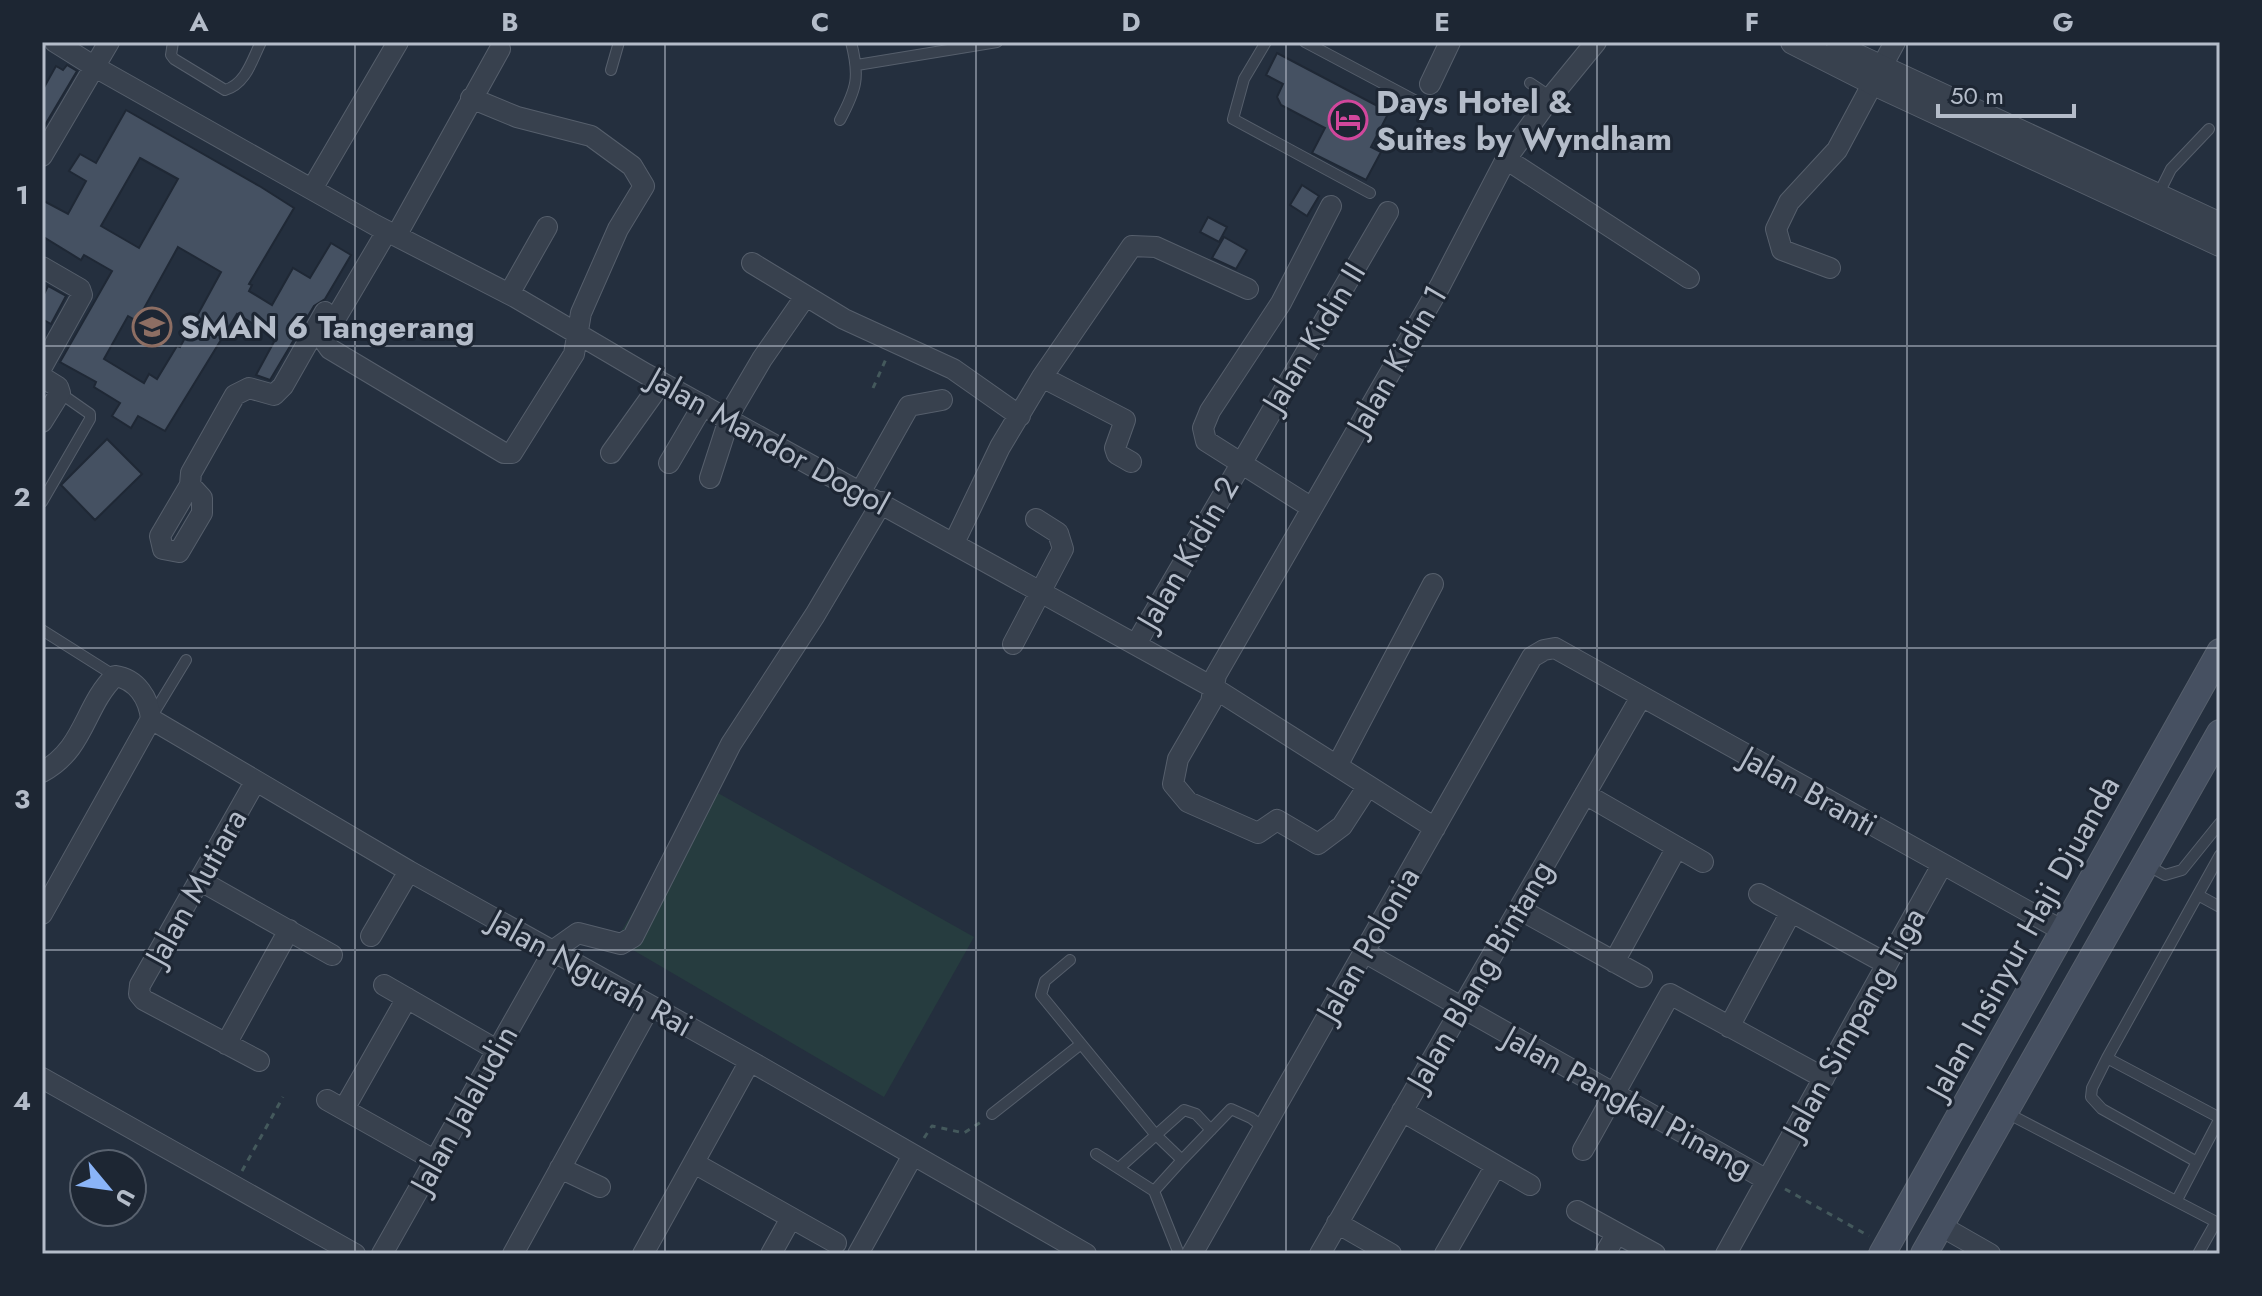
<svg xmlns="http://www.w3.org/2000/svg" width="2262" height="1296" font-family="Jost,sans-serif">
<rect width="100%" height="100%" fill="#242f3e"/>
<!-- green -->
<path fill="#263c3f" d="M709 788 974 937 884 1097 616 940Z"/>
<!-- building -->
<path fill="#455162" stroke="#1f2835" stroke-width="2" fill-rule="evenodd" d="M1277 53 1389 112 1371 147 1381 152 1366 180 1312 153 1325 128 1281 105 1277 97 1283 84 1266 75Z
M67 65 77 71 42 130V91L56 66 63 70Z
M126 110 261 187 294 208 249 284 252 285 249 291 272 305 293 268 310 278 331 243 351 255 325 299 314 306 270 380 256 375 276 338 237 314 165 431 138 416 131 428 112 416 120 403 94 387 96 382 60 362 112 271 84 255 81 260 42 236V200L68 214 86 181 69 171 80 154 96 163ZM140 158 178 179 139 248 101 226ZM178 247 221 272 180 347 177 346 157 379 149 374 144 383 104 359 128 316 137 321Z
M1302 185 1319 196 1307 216 1290 205Z
M1208 217 1227 227 1219 242 1200 232Z
M1224 237 1247 250 1236 269 1212 258Z
M48 286 66 296 51 324 42 319V298Z
M107 439 142 474 95 520 61 485Z"/>
<g fill="none" stroke-linecap="round" stroke-linejoin="round">
<!-- service casing -->
<g stroke="#565f6c" stroke-width="12">
<path id="service" d="M173 42 171 55 174 59 225 90C246 84 252 60 261 42
M1266 42 1244 79 1233 119 1370 193
M1305 42 1418 102
M857 65 997 42
M611 70 619 42
M1530 83 1551 97
M840 120C857 88 860 77 851 42
M2158 195 2171 169 2209 129
M42 502 90 419V414L60 393
M42 630 115 676
M152 716 186 660
M2147 865 2165 875 2182 870 2220 823
M2198 895 2220 907
M1070 960 1045 981 1041 995 1155 1134 1182 1160 1231 1109 1251 1118 1264 1128
M2107 1058 2220 1118
M2005 1112 2220 1224
M992 1114 1081 1044
M1096 1154 1154 1191 1179 1254
M2197 1162 2102 1109 2091 1097 2092 1088 2107 1058 2220 855
M1119 1168 1184 1110 1196 1114 1211 1130
M1154 1191 1182 1160
M2177 1200 2220 1118
M2198 1254 2216 1222"/>
</g>
<!-- minor casing -->
<g stroke="#565f6c" stroke-width="22">
<path id="minor" d="M55 42 95 67 375 225 515 297 646 374 1214 688 1435 828
M1430 84 1450 42
M42 156 109 42
M1506 159 1689 278
M312 189 398 42
M387 231 327 333 325 342 330 349 504 453H512L574 354 581 313 618 229 644 186 632 166 591 136 517 117 471 98
M396 236 500 49
M752 263 844 319 953 369 1020 416
M42 267 80 289 82 295 42 367
M1830 268 1782 250 1776 229 1789 202 1837 150 1895 42
M509 294 547 227
M42 377 58 387 60 393 42 422
M1042 377 1125 420 1115 448 1117 454 1131 462
M611 453 661 383
M669 463 703 405
M710 478 732 410 762 359 805 297
M190 485 202 498V513L179 552 163 549 160 536 190 485 191 473 235 395 249 388 274 395 283 386 325 312
M861 491 909 406 942 400
M1312 508 1206 441 1203 428 1210 411 1281 303 1331 206
M954 543 1000 447 1042 377 1132 246 1156 247 1248 289
M1013 644 1063 549 1058 533 1036 519
M1136 644 1388 212
M151 719 409 871 750 1061 1086 1254
M1337 766 1433 584
M42 772C85 749 84 706 115 676 137 679 149 699 151 719
M255 782 140 985 139 994 144 1000 259 1061
M1368 786 1342 826 1318 844 1277 820 1258 833 1188 802 1173 784 1178 759 1211 702 1216 675 1440 286 1506 159 1551 97 1596 42
M1585 794 1703 862
M199 880 332 955
M1759 894 1887 964
M1519 909 1642 977
M42 914 151 719
M371 936 409 871
M1364 952 1767 1180
M1614 962 1677 847
M384 985 497 1050
M1729 1027 1791 912
M226 1044 289 930
M42 1078 355 1254
M327 1100 434 1160
M344 1109 407 998
M1402 1111 1530 1185
M1583 1150 1670 994 1824 1078
M694 1163 836 1243
M560 1168 600 1187
M1577 1211 1655 1254
M1337 1223 1391 1254
M1941 1226 1990 1254
M382 1254 554 950 578 933 621 944 633 937 731 744 815 615 882 502
M513 1254 650 1006
M643 1254 750 1061
M771 1254 791 1218
M858 1254 913 1155
M1192 1254 1532 657 1544 650 1555 648 2065 932
M1320 1254 1641 697
M1445 1254 1495 1167
M1605 1254 1617 1233
M1726 1254 1942 865"/>
</g>
<!-- tertiary casing -->
<g stroke="#565f6c" stroke-width="26">
<path id="tertiary" d="M1793 42 1874 83 2220 244
M1839 48 2220 225"/>
</g>
<!-- secondary casing -->
<g stroke="#565f6c" stroke-width="28">
<path id="secondary" d="M1882 1254 2220 652
M1924 1254 2220 733"/>
</g>
<!-- path -->
<path stroke="#44595c" stroke-width="3" stroke-dasharray="6 6" stroke-linecap="butt" d="M873 388 886 359
M924 1138 932 1126 964 1133 981 1122
M242 1171 283 1097
M1785 1189 1869 1236"/>
<!-- service -->
<use href="#service" stroke="#38414e" stroke-width="10"/>
<!-- minor -->
<use href="#minor" stroke="#38414e" stroke-width="20"/>
<!-- tertiary -->
<use href="#tertiary" stroke="#38414e" stroke-width="24"/>
<!-- secondary -->
<use href="#secondary" stroke="#465061" stroke-width="26"/>
</g>
<!-- grid -->
<path fill="none" stroke="#b4bcc9" stroke-width="2" stroke-opacity="0.55" d="M355 42V1254M665 42V1254M976 42V1254M1286 42V1254M1597 42V1254M1907 42V1254M42 346H2220M42 648H2220M42 950H2220"/>
<!-- icons -->
<defs>
<g id="hotel-ring" transform="scale(2)"><circle r="9.5" fill="#1d2633" stroke="#d1479c" stroke-width="1.5"/><path d="M-6-4.5h1.5V1H6V5H4.5V3h-9V5H-6ZM-4 0a1.8 1.8 0 1 1 3.6 0ZM.5 0V-2.5h3Q6-2.5 6 0Z" fill="#d1479c"/></g>
<g id="school-ring" transform="scale(2)"><circle r="9.5" fill="#1d2633" stroke="#8d6e63" stroke-width="1.5"/><path d="M0-5L7-2L0 1L-7-2ZM-4 1L0 2.5L4 1V4Q0 6-4 4Z" fill="#8d6e63"/></g>
</defs>
<g fill-rule="evenodd">
<use href="#hotel-ring" x="1348" y="120"/>
<use href="#school-ring" x="152" y="327"/>
</g>
<g text-anchor="middle" dominant-baseline="central" stroke-width="6" stroke-linejoin="round" paint-order="stroke">
<!-- poi labels -->
<g font-size="32" font-weight="bold" fill="#b4bcc9" stroke="#1d2633" text-anchor="start">
<text x="1376" y="102">Days Hotel &amp;<tspan x="1376" dy="37">Suites by Wyndham</tspan></text>
<text x="180" y="327">SMAN 6 Tangerang</text>
</g>
<!-- street labels -->
<g font-size="32" fill="#b4bcc9" stroke="#1d2633">
<text transform="translate(1314 337) rotate(-59)">Jalan Kidin II</text>
<text transform="translate(1397 360) rotate(-60)">Jalan Kidin 1</text>
<text transform="translate(769 441) rotate(29)">Jalan Mandor Dogol</text>
<text transform="translate(1188 553) rotate(-60)">Jalan Kidin 2</text>
<text transform="translate(1809 791) rotate(29)">Jalan Branti</text>
<text transform="translate(196 887) rotate(-61)">Jalan Mutiara</text>
<text transform="translate(2023 937) rotate(-61)">Jalan Insinyur Haji Djuanda</text>
<text transform="translate(1368 944) rotate(-60)">Jalan Polonia</text>
<text transform="translate(591 973) rotate(29)">Jalan Ngurah Rai</text>
<text transform="translate(1480 975) rotate(-60)">Jalan Blang Bintang</text>
<text transform="translate(1854 1023) rotate(-61)">Jalan Simpang Tiga</text>
<text transform="translate(1628 1102) rotate(29)">Jalan Pangkal Pinang</text>
<text transform="translate(464 1109) rotate(-61)">Jalan Jalaludin</text>
</g>
</g>
<!-- border -->
<rect width="2262" height="1296" fill="none" stroke="#1d2633" stroke-width="88"/>
<!-- north arrow -->
<g transform="translate(108 1188) rotate(119)"><circle r="38" fill="#1d2633" stroke="#59626f" stroke-width="2"/>
<path d="M0-6L14 30L0 20L-14 30Z" fill="#8ab4f8"/>
<text y="-12" font-size="22" font-weight="bold" text-anchor="middle" fill="#b4bcc9">U</text>
</g>
<!-- scale -->
<path d="M1938 104v12h136v-12" fill="none" stroke="#b4bcc9" stroke-width="4"/>
<text x="1950" y="104" font-size="24" fill="#b4bcc9" stroke="#1d2633" stroke-width="6" paint-order="stroke">50 m</text>
<rect x="44" y="44" width="2174" height="1208" fill="none" stroke="#b4bcc9" stroke-width="3"/>
<g font-size="26" text-anchor="middle" font-weight="bold" fill="#b4bcc9">
<text x="199" y="31">A</text>
<text x="510" y="31">B</text>
<text x="820" y="31">C</text>
<text x="1131" y="31">D</text>
<text x="1442" y="31">E</text>
<text x="1752" y="31">F</text>
<text x="2063" y="31">G</text>
<text x="22" y="204">1</text>
<text x="22" y="506">2</text>
<text x="22" y="808">3</text>
<text x="22" y="1110">4</text>
</g>
</svg>
